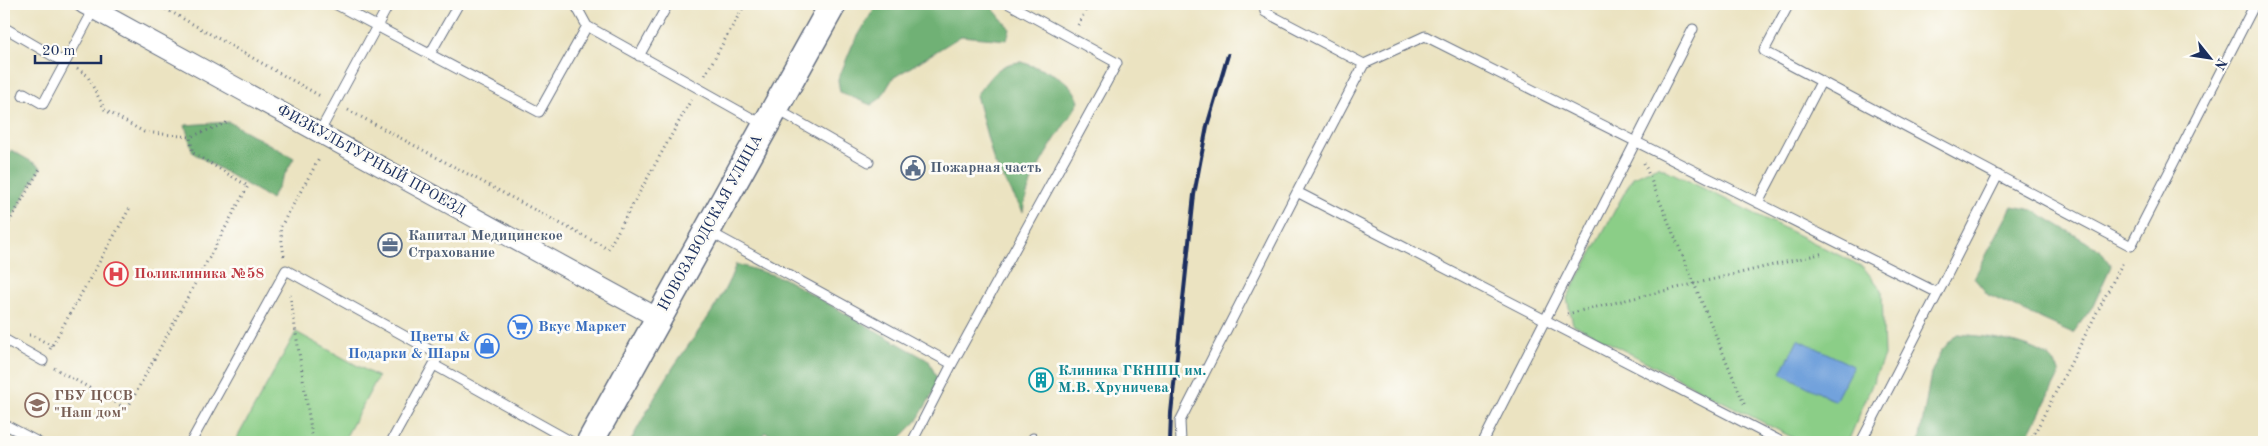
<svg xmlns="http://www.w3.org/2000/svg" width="2268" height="446" font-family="'Old Standard TT',serif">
<rect width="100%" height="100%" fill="#fdfcf7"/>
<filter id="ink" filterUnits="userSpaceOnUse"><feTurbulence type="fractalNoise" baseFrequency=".02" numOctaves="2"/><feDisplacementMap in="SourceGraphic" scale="10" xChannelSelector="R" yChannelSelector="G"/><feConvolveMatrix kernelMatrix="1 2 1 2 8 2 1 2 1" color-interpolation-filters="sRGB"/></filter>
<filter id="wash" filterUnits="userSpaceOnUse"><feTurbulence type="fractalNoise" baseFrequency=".0096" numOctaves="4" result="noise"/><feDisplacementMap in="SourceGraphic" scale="20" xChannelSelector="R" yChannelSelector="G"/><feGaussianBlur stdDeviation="1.12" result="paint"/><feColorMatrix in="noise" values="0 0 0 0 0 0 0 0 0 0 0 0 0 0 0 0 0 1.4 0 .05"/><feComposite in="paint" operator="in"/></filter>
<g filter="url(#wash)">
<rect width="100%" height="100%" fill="#ebe3c1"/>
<!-- green -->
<path fill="#8bce87" stroke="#537e72" d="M1658 166 1863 267 1882 290 1884 356 1848 442H1801L1573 324 1567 298 1633 177Z
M296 332 378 377 343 442H245L237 438Z"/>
<!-- forest -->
<path fill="#70b174" stroke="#467069" d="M877 4H989L1010 29 1007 40 961 36 893 78 881 98 871 105 840 92 838 80 852 46Z
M1022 62C1045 71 1071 76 1079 102 1059 135 1028 173 1023 212L994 162 976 95C991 77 997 63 1022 62Z
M229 122 294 158 271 199 193 153 185 125Z
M11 150 41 167 4 231V165Z
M2012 206 2033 210 2100 250 2111 266 2093 306 2073 333 1988 295 1974 278Z
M736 264 783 278 929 361 939 383 916 422 896 442H786L765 432 760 442H630C644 417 658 390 674 366 697 332 722 303 736 264Z
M1957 334C1983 336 2027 341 2049 357 2054 361 2057 368 2060 373L2025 442H1919L1931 373 1941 351Z"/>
<!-- water -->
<path fill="#72a2dc" stroke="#46689d" d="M1798 339 1853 366 1835 401 1781 373Z"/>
</g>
<g filter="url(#ink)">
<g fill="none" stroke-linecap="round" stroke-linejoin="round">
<!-- lane casing -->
<g stroke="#646e81" stroke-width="11">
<path id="lane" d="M335 4 539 112 587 26 764 125
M575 4 587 26
M1264 4 1265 12 1364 64 1297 192 1782 442
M1789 4 1764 51 2131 246 2255 4
M4 31 5 28 65 63
M430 54 458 5
M639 56 668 4
M1364 64 1425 36 1938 293 1861 442
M23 96 24 93 43 104 94 9
M778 110 869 162
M319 133 389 4
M1758 203 1821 82
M710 232 952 364 1117 63 1009 4
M1938 293 1998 175
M4 339 43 361
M434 365 572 442
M4 424 38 442
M191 442 286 270 439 355 391 442
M912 442 952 364
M1031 442 1033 438
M1181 442 1180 421 1297 192
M1483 442 1693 29"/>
</g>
<!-- street casing -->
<g stroke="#646e81" stroke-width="21">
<path id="street" d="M84 4 658 318"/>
</g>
<!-- secondary casing -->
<g stroke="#646e81" stroke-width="29">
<path id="secondary" d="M590 442 833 4"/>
</g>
<!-- path -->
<path stroke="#646e81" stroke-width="3" stroke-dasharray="1 4" stroke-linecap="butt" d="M157 4 322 97
M1078 25 1089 4
M77 69 87 75 105 110 144 132 190 137 229 122
M705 75 745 4
M348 110 608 249 691 100
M1644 163 1745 406
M4 231 41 167
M284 256 280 228 319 159
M290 295 313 442
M1567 314 1824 253
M29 335H32L52 346
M50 349 131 206
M54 368 127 409 248 186 193 153 190 137
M2030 442 2124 260"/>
<!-- lane -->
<use href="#lane" stroke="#fff" stroke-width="9"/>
<!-- street -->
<use href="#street" stroke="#fff" stroke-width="19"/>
<!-- secondary -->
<use href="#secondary" stroke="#fff" stroke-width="26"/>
<!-- rail -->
<path stroke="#1b2f5e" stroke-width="4" d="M1170 442 1171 413 1194 195 1207 126 1228 55"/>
</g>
</g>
<!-- icons -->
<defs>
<g id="civic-ring" transform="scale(1.25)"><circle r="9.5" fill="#fdfcf7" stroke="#5c6f8a" stroke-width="1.5"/><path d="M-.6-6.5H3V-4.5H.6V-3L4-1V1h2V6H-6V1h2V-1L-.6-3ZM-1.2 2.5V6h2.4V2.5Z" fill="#5c6f8a"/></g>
<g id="office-ring" transform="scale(1.25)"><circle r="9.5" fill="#fdfcf7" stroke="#5c6f8a" stroke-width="1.5"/><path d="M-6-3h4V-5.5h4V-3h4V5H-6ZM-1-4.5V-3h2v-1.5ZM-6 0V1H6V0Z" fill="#5c6f8a"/></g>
<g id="hospital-ring" transform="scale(1.25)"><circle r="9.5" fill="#fdfcf7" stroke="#e0444e" stroke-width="1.5"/><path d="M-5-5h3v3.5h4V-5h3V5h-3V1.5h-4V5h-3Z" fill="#e0444e"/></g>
<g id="supermarket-ring" transform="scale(1.25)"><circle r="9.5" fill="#fdfcf7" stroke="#3f7fe0" stroke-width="1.5"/><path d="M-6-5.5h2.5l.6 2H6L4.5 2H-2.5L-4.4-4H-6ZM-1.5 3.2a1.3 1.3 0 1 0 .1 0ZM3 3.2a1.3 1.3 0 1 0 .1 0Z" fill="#3f7fe0"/></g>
<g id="shop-ring" transform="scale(1.25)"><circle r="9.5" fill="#fdfcf7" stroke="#3f7fe0" stroke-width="1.5"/><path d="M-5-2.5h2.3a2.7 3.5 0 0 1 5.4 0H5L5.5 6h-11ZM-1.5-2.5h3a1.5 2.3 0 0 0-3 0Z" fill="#3f7fe0"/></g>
<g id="building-ring" transform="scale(1.25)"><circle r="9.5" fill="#fdfcf7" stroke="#0f9aa8" stroke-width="1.5"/><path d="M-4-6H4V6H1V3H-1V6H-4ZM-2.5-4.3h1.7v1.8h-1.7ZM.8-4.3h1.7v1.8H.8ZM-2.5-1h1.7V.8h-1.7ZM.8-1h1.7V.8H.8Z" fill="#0f9aa8"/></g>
<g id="school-ring" transform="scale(1.25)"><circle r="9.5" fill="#fdfcf7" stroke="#8d6e63" stroke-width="1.5"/><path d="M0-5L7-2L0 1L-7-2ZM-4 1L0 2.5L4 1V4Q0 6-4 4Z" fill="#8d6e63"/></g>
</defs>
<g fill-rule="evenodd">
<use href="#civic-ring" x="913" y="168"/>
<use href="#office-ring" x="390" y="245"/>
<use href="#hospital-ring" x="116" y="274"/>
<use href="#supermarket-ring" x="520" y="327"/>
<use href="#shop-ring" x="487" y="346"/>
<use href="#building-ring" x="1041" y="380"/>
<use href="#school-ring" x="37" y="405"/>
</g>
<g text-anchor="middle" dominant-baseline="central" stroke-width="5" stroke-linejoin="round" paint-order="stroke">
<!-- street labels -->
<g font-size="15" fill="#1b2f5e" stroke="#fdfcf7">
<text transform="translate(371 161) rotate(29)">ФИЗКУЛЬТУРНЫЙ ПРОЕЗД</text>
<text transform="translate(711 223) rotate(-61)">НОВОЗАВОДСКАЯ УЛИЦА</text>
</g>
<!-- service labels -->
<g font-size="15" font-weight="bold" fill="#4e5e75" stroke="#fdfcf7" text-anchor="start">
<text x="930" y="168">Пожарная часть</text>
<text x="408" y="236">Капитал Медицинское<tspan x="408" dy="17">Страхование</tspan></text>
</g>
<!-- health labels -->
<g font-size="15" font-weight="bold" fill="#be3a42" stroke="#fdfcf7" text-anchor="start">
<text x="134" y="274">Поликлиника №58</text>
</g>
<!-- shop labels -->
<g font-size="15" font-weight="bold" fill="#366cbe" stroke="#fdfcf7" text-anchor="start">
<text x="538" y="327">Вкус Маркет</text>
<text x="470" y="337" text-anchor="end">Цветы &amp;<tspan x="470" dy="17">Подарки &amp; Шары</tspan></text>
</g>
<!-- culture labels -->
<g font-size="15" font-weight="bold" fill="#0d838f" stroke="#fdfcf7" text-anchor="start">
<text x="1058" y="371">Клиника ГКНПЦ им.<tspan x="1058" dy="17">М.В. Хруничева</tspan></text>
</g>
<!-- education labels -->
<g font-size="15" font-weight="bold" fill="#785e54" stroke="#fdfcf7" text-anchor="start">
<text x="54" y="396">ГБУ ЦССВ<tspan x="54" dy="17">"Наш дом"</tspan></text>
</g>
</g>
<!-- margin -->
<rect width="2268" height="446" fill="none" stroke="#fdfcf7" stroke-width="20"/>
<!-- north arrow -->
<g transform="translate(2210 58) rotate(120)" stroke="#fdfcf7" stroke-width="4" paint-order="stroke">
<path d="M0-4L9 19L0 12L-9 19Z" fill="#1b2f5e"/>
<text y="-8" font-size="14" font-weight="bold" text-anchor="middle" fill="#1b2f5e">N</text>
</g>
<!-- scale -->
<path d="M35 55v8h66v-8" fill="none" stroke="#1b2f5e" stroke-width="2.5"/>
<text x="42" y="55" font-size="15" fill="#1b2f5e" stroke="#fdfcf7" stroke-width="4" paint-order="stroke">20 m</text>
</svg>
